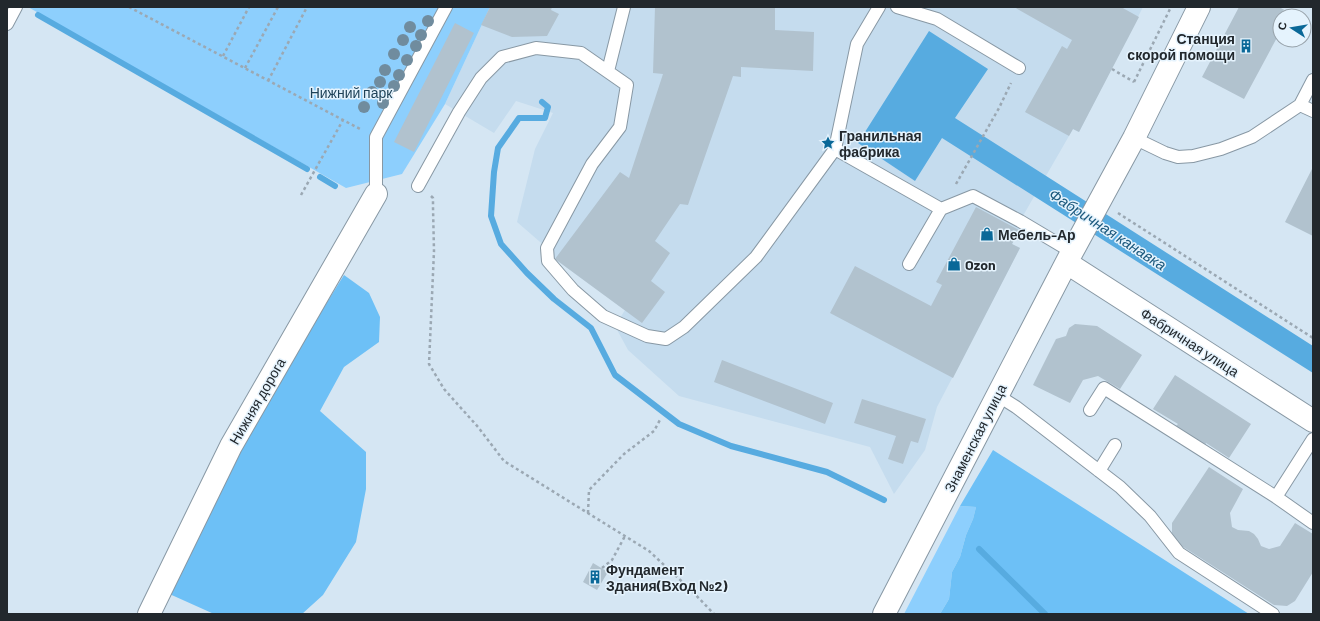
<svg xmlns="http://www.w3.org/2000/svg" width="1320" height="621" font-family="Barlow,sans-serif">
<rect width="100%" height="100%" fill="#d5e6f3"/>
<!-- built -->
<path fill="#c5dcee" d="M490 7H1143L1079 132 1073 129 1020 221 1019 230 1012 244 1020 248 937 407 925 450 894 494 870 447 679 396 628 350 615 326 625 310 555 259 547 248 517 222 535 149 553 113 516 101 494 133 445 104Z"/>
<!-- green -->
<path fill="#8dcffd" d="M28 7H490L445 104 402 174 346 188Z
M960 506 976 507 973 519 966 535 960 557 952 572 949 599 940 614H904Z"/>
<!-- forest -->
<path fill="#6dc0f6" d="M344 275 369 293 380 317 379 342 344 367 320 411 366 452V489L356 542 323 595 302 614H214L165 592 260 410Z
M993 450 1249 614H940L949 599 952 572 960 557 966 535 973 519 976 507 960 506Z"/>
<!-- water -->
<path fill="#57abe0" d="M929 31 988 69 955 118 1313 346V373L942 138 915 181 858 143Z"/>
<g fill="none" stroke-linecap="round" stroke-linejoin="round">
<!-- stream -->
<path stroke="#57abe0" stroke-width="6" d="M38 15 307 169
M542 102 548 107 545 118H519L498 148 494 172 491 216 501 244 527 273 554 299 591 328 615 375 679 424 731 446 827 472 884 500
M320 177 335 186
M979 549 1045 614"/>
</g>
<!-- building -->
<path fill="#b1c2ce" d="M490 7H552L551 10 559 14 547 36 512 37 481 25Z
M655 7H775V30L814 32 813 71 741 67V77L733 76 688 205 680 204 655 241 670 253 651 281 665 292 642 323 555 259 620 172 629 178 663 74 653 73Z
M1014 7H1121L1139 17 1079 132 1073 129 1069 136 1025 112 1062 46 1067 49 1072 40Z
M1239 7H1279L1290 13 1289 16H1280V32L1244 99 1202 77Z
M455 23 474 33 414 152 394 142Z
M1313 167V236L1285 222Z
M976 207 1019 230 1012 244 1020 248 953 378 830 313 855 266 931 306 942 285 936 282Z
M1075 324 1097 326 1142 355 1120 389 1098 376 1083 380 1070 403 1033 385 1056 339 1066 336 1069 328Z
M722 360 833 403 825 424 714 382Z
M1175 375 1251 424 1229 458 1206 443 1205 445 1176 426 1178 424 1153 409Z
M862 399 926 419 918 443 911 441 903 464 888 459 896 436 854 423Z
M1209 467 1243 489 1230 513 1232 527 1238 530 1249 531 1254 534 1258 539 1261 546 1269 549 1280 546 1295 523 1313 534V572L1295 601 1287 606 1274 605 1177 543 1172 533V523Z
M593 563 608 572 597 590 583 582Z"/>
<g fill="none" stroke-linecap="round" stroke-linejoin="round">
<!-- service casing -->
<g stroke="#8898a4" stroke-width="14">
<path id="service" d="M897 7 937 19 1019 68
M7 24 16 7
M608 71 624 7
M1300 105 1313 111
M1134 138 1165 153 1178 157 1193 156 1221 149 1252 137 1300 105 1313 80
M835 149 857 44 879 7
M418 186 459 112 481 78 502 57 536 48 581 53 627 85 620 127 592 164 547 248 548 261 573 290 603 316 647 336 666 339 684 327 756 257 835 149 941 209 909 264
M376 194V137L446 7
M941 209 973 196 1020 221 1072 252
M997 395 1016 407 1120 487 1150 516 1179 553 1273 614
M1090 410 1104 388 1276 497 1313 523
M1099 471 1115 445
M1276 497 1313 439"/>
</g>
<!-- minor casing -->
<g stroke="#8898a4" stroke-width="24">
<path id="minor" d="M1067 263 1313 421
M149 614 231 446 376 194
M884 614 1072 252 1134 138 1199 7"/>
</g>
<!-- path -->
<path stroke="#9ba8b3" stroke-width="2.5" stroke-dasharray="3 3" stroke-linecap="butt" d="M129 7 362 130
M223 56 249 7
M245 68 278 7
M1112 69 1134 82
M268 81 307 7
M1134 82 1171 7
M956 184 999 108 1011 83
M301 195 343 120
M431 196 433 198V207L434 251 429 364 444 389 478 427 504 461 649 551 691 590 714 614
M1118 213 1313 338
M588 513 589 490 624 454 654 431 661 418
M602 568 612 560 625 536"/>
<!-- service -->
<use href="#service" stroke="#fff" stroke-width="12"/>
<!-- minor -->
<use href="#minor" stroke="#fff" stroke-width="22"/>
</g>
<!-- trees -->
<g fill="#708c9e">
<circle cx="428" cy="21" r="6"/>
<circle cx="410" cy="27" r="6"/>
<circle cx="421" cy="35" r="6"/>
<circle cx="403" cy="40" r="6"/>
<circle cx="416" cy="46" r="6"/>
<circle cx="394" cy="54" r="6"/>
<circle cx="407" cy="60" r="6"/>
<circle cx="385" cy="70" r="6"/>
<circle cx="399" cy="75" r="6"/>
<circle cx="380" cy="82" r="6"/>
<circle cx="394" cy="86" r="6"/>
<circle cx="372" cy="92" r="6"/>
<circle cx="383" cy="103" r="6"/>
<circle cx="364" cy="107" r="6"/>
</g>
<!-- icons -->
<defs>
<g id="building-bare" transform="scale(1.08)"><path d="M-4-6H4V6H1V3H-1V6H-4ZM-2.5-4.3h1.7v1.8h-1.7ZM.8-4.3h1.7v1.8H.8ZM-2.5-1h1.7V.8h-1.7ZM.8-1h1.7V.8H.8Z" fill="#0a6898" stroke="#e5f3fd" stroke-width="2.5" paint-order="stroke"/></g>
<g id="sight-bare" transform="scale(1.08)"><path d="M0-6L1.8-2.2L6-1.7L2.9 1.2L3.7 5.4L0 3.3L-3.7 5.4L-2.9 1.2L-6-1.7L-1.8-2.2Z" fill="#0a6898" stroke="#e5f3fd" stroke-width="2.5" paint-order="stroke"/></g>
<g id="shop-bare" transform="scale(1.08)"><path d="M-5-2.5h2.3a2.7 3.5 0 0 1 5.4 0H5L5.5 6h-11ZM-1.5-2.5h3a1.5 2.3 0 0 0-3 0Z" fill="#0a6898" stroke="#e5f3fd" stroke-width="2.5" paint-order="stroke"/></g>
</defs>
<g fill-rule="evenodd">
<use href="#building-bare" x="1246" y="46"/>
<use href="#sight-bare" x="828" y="143"/>
<use href="#shop-bare" x="987" y="234"/>
<use href="#shop-bare" x="954" y="264"/>
<use href="#building-bare" x="595" y="577"/>
</g>
<g text-anchor="middle" dominant-baseline="central" stroke-width="3" stroke-linejoin="round" paint-order="stroke">
<!-- poi labels -->
<g font-size="14" font-weight="bold" fill="#22282d" stroke="#e5f3fd" text-anchor="start">
<text x="1235" y="38" text-anchor="end">Станция<tspan x="1235" dy="16">скорой помощи</tspan></text>
<text x="839" y="135">Гранильная<tspan x="839" dy="16">фабрика</tspan></text>
<text x="998" y="234">Мебель-Ар</text>
<text x="965" y="264">Ozon</text>
<text x="606" y="569">Фундамент<tspan x="606" dy="16">Здания(Вход №2)</tspan></text>
</g>
<!-- park labels -->
<g font-size="14" fill="#1e4258" stroke="#e5f3fd">
<text x="351" y="92">Нижний парк</text>
</g>
<!-- street labels -->
<g font-size="14" fill="#22282d" stroke="#e5f3fd">
<text transform="translate(1190 342) rotate(33)">Фабричная улица</text>
<text transform="translate(257 401) rotate(-60)">Нижняя дорога</text>
<text transform="translate(975 438) rotate(-63)">Знаменская улица</text>
</g>
<!-- water labels -->
<g font-size="15" font-style="italic" fill="#1d5a7e" stroke="#e5f3fd">
<text transform="translate(1108 229) rotate(33)">Фабричная канавка</text>
</g>
</g>
<!-- border -->
<rect width="1320" height="621" fill="none" stroke="#22282d" stroke-width="16"/>
<!-- north arrow -->
<g transform="translate(1292 28) rotate(282)"><circle r="19" fill="#e5f3fd" stroke="#97a2aa"/>
<path d="M0-3L7 15L0 10L-7 15Z" fill="#0a6898"/>
<text y="-6" font-size="11" font-weight="bold" text-anchor="middle" fill="#22282d">С</text>
</g>
</svg>
